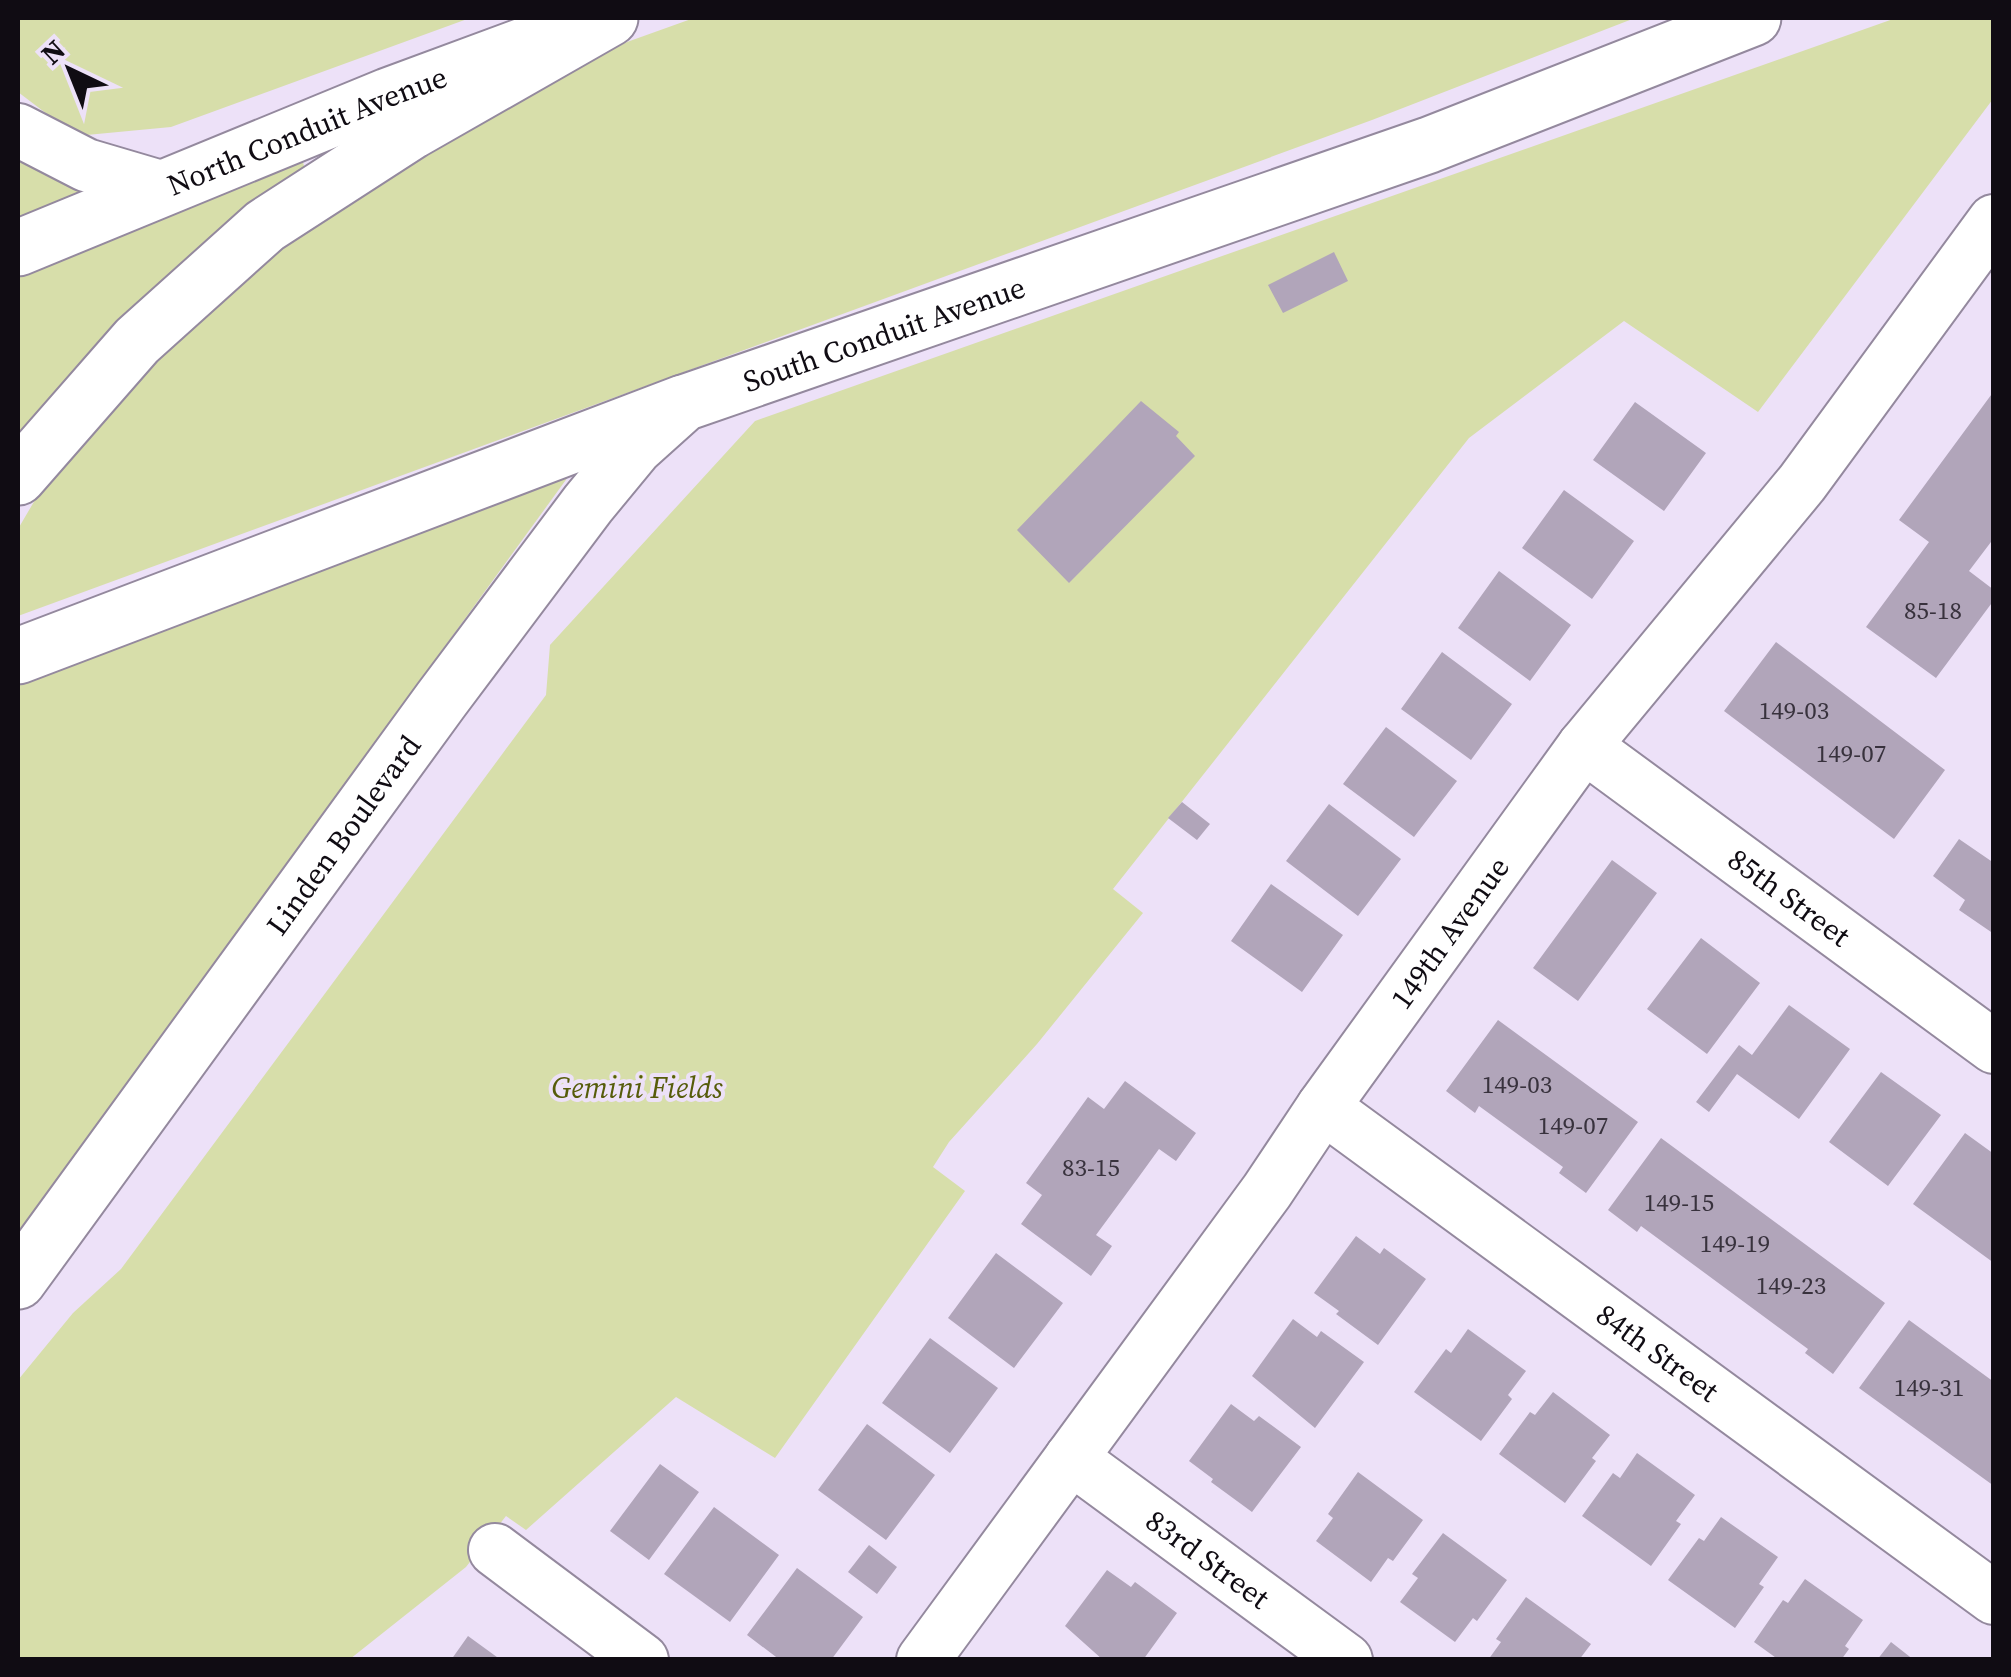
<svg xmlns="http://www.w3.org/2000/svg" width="2011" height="1677" font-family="'Source Serif 4',serif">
<rect width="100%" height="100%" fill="#ede1f8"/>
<!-- green -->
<path fill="#d7deaa" d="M18 18H470L171 127 76 136 18 92Z
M694 18H1635L1372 120 18 616V529L49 476 159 358 283 245 413 154 627 42Z
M1896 18H1993V99L1758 412 1624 321 1469 438 1113 889 1143 913 1037 1044 949 1142 933 1167 965 1191 775 1458 676 1397 526 1530 506 1516 466 1567 350 1659 18 1660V1380L73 1313 121 1269 546 695 550 645 755 421Z
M18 147 80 189 78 197 18 225Z
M303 162 307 178 18 448V275Z
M568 477 18 1234V683Z"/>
<!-- building -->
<path fill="#b1a5ba" d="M1334 252 1348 281 1283 313 1268 285Z
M1994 391V538L1969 571 1994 590V600L1936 678 1866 627 1929 542 1899 520Z
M1141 401 1179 432 1176 436 1195 456 1069 583 1017 530Z
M1635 402 1706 453 1664 511 1593 460Z
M1564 490 1634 541 1592 599 1522 548Z
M1499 571 1571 625 1530 681 1458 628Z
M1776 642 1945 770 1894 839 1724 711Z
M1442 652 1512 704 1471 760 1401 709Z
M1386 727 1457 781 1414 837 1343 784Z
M1182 802 1210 824 1197 840 1168 818Z
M1329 804 1401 859 1358 916 1286 861Z
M1959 839 1994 863V934L1959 910 1965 900 1933 876Z
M1612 860 1657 893 1578 1001 1533 968Z
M1271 884 1343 935 1302 992 1231 941Z
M1701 938 1760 983 1707 1054 1647 1009Z
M1789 1005 1850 1049 1799 1119 1737 1074 1709 1112 1696 1102 1739 1045 1752 1055Z
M1498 1020 1638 1122 1586 1193 1559 1173 1563 1167 1479 1106 1475 1113 1446 1091Z
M1881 1072 1941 1115 1888 1186 1829 1142Z
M1125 1081 1196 1133 1176 1161 1159 1149 1138 1178 1096 1235 1112 1246 1091 1276 1021 1224 1042 1195 1026 1183 1088 1097 1104 1109Z
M1965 1133 1994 1154V1263L1913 1204Z
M1661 1138 1885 1303 1833 1374 1805 1353 1808 1349 1641 1226 1637 1232 1608 1210Z
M1356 1236 1380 1254 1384 1248 1426 1279 1378 1345 1336 1314 1339 1311 1314 1293Z
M996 1253 1063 1303 1014 1368 948 1318Z
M1293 1319 1317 1337 1321 1331 1364 1362 1315 1428 1252 1376Z
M1909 1320 1994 1382V1486L1859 1388Z
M1468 1329 1526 1371 1508 1395 1512 1399 1481 1441 1414 1392 1446 1349 1451 1353Z
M930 1338 998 1388 950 1453 882 1403Z
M1553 1392 1610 1435 1592 1458 1596 1461 1565 1503 1499 1454 1530 1412 1535 1415Z
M1231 1404 1254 1421 1259 1416 1301 1447 1252 1512 1211 1482 1213 1479 1189 1461Z
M867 1424 935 1475 886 1540 818 1490Z
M1637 1453 1695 1495 1676 1521 1681 1524 1651 1566 1582 1516 1613 1473 1620 1478Z
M660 1464 699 1492 649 1560 610 1531Z
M1358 1472 1423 1520 1393 1561 1388 1558 1371 1582 1316 1541 1333 1518 1328 1514Z
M714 1507 779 1555 730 1622 664 1574Z
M1721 1517 1778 1557 1759 1584 1764 1587 1735 1628 1668 1580 1699 1538 1704 1541Z
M1443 1533 1507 1580 1477 1621 1473 1618 1455 1642 1400 1602 1418 1578 1412 1574Z
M869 1545 897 1567 877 1594 848 1572Z
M797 1568 863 1617 831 1660H780L747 1635Z
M1107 1570 1131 1587 1135 1582 1177 1613 1143 1660H1103L1065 1626Z
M1805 1579 1863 1620 1845 1646 1849 1649 1841 1660H1779L1754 1642 1783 1600 1788 1603Z
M1526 1597 1591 1644 1579 1660H1488L1501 1642 1496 1639Z
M468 1636 501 1660H451Z
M1891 1642 1914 1660H1877Z"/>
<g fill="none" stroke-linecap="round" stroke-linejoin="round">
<!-- minor casing -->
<g stroke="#94899e" stroke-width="56">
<g id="minor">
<path d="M18 130 86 165 164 188"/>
<path id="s1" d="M1584 746 1994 1047"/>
<path id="s2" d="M1323 1107 1994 1598"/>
<path id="s3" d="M1071 1458 1346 1660"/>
<path d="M495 1550 642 1660"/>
<path id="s4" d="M923 1660 1267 1191 1323 1107 1584 746 1802 483 1994 221"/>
</g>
</g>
<!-- major casing -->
<g stroke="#94899e" stroke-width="59">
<g id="major">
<path id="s5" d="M18 248 388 96 545 38"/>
<path d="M18 656 683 403"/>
</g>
</g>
<!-- highway casing -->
<g stroke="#94899e" stroke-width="59">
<g id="highway">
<path d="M18 477 137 341 265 226 412 131 610 18"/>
<path id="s6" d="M18 1281 441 700 588 504 635 447 684 403 1429 145 1753 18"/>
</g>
</g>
<!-- minor -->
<use href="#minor" stroke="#fff" stroke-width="52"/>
<!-- major -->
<use href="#major" stroke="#fff" stroke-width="55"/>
<!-- highway -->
<use href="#highway" stroke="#fff" stroke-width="55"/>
</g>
<g text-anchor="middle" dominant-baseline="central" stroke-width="8" stroke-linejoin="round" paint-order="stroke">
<!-- number labels -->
<g font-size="25" fill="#38323d">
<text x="1933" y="610">85-18</text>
<text x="1794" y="710">149-03</text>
<text x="1851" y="753">149-07</text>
<text x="1517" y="1084">149-03</text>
<text x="1573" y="1125">149-07</text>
<text x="1091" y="1167">83-15</text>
<text x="1679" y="1202">149-15</text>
<text x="1735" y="1243">149-19</text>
<text x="1791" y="1285">149-23</text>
<text x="1929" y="1387">149-31</text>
</g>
<!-- street labels -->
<g font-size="30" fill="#100c13" stroke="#ede1f8">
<text stroke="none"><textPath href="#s5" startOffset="312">North Conduit Avenue</textPath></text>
<text stroke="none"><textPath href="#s6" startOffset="1315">South Conduit Avenue</textPath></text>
<text stroke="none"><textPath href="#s6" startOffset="552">Linden Boulevard</textPath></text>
<text stroke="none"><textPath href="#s1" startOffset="255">85th Street</textPath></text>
<text stroke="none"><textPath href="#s4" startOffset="898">149th Avenue</textPath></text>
<text stroke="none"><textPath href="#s2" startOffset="415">84th Street</textPath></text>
<text stroke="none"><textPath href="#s3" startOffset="170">83rd Street</textPath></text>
</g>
<!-- park labels -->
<g font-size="30" font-style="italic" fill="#565c0a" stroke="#ede1f8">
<text x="637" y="1087">Gemini Fields</text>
</g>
</g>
<!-- border -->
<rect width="2011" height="1677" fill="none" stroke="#100c13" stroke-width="40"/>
<!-- north arrow -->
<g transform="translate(70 70) rotate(317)" stroke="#ede1f8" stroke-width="8" paint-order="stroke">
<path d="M0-8L18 38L0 25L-18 38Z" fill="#100c13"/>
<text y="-15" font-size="28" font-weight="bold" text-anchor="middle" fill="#100c13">N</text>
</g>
</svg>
